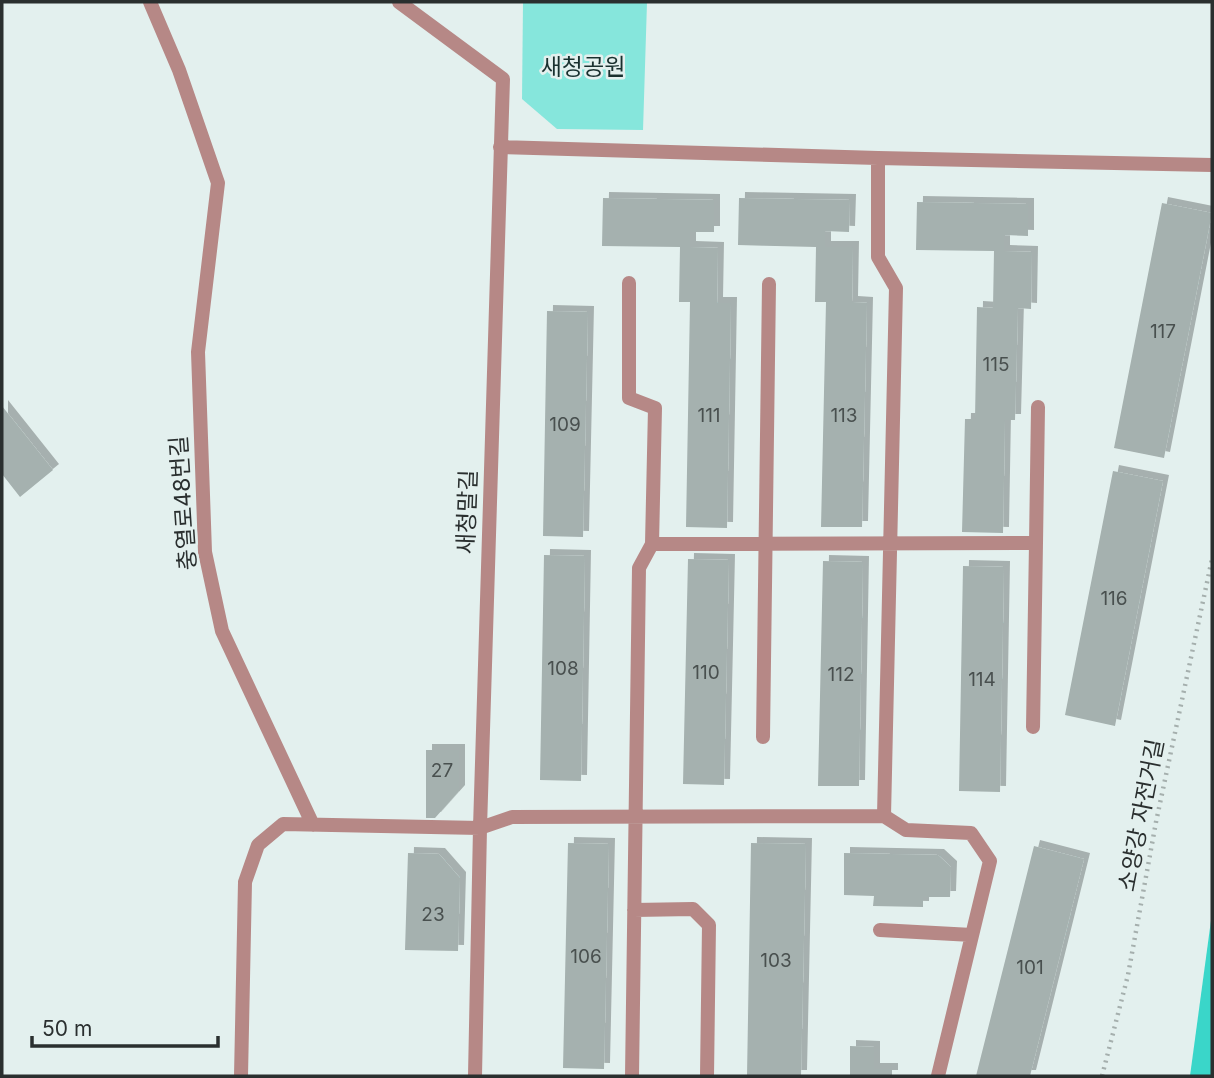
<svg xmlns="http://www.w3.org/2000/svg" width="1214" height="1078" font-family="Inter,'Noto Sans KR',sans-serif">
<defs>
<filter id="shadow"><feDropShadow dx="6" dy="-6" stdDeviation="0" flood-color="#0004"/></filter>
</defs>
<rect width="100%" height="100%" fill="#e3f0ee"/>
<!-- green -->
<path fill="#86e6dc" d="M523 2H647L643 130 557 129 522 99Z"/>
<!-- water -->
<path fill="#3ad6c9" d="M1212 913V1076H1190Z"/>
<!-- building -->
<path fill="#a5b1af" filter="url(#shadow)" d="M603 198 714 200V232H690V247L718 248 717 303H731L727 528 686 527 690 302H679L680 247 602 246Z
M739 198 850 200 849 232 825 231V247H853L852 302 867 303 862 527H821L826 302H815L816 247 738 245Z
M917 202 1028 204V236L1004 235V251L1032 252 1031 309 1018 308 1015 420H1005L1003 533 962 532 965 419H975L977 307 993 308 994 251 916 250Z
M1162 203 1212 213 1164 458 1114 448Z
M547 311 588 312 583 537 543 536Z
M2 406 53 470 20 497 2 474Z
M1113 471 1163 481 1115 726 1065 715Z
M544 555 585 556 581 781 540 780Z
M688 559 729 560 724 785 683 784Z
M823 561 863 562 859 786H818Z
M963 566 1004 567 1000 792 959 791Z
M426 750H459V791L435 818H426Z
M568 843 609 844 604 1069 563 1068Z
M751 843 806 844 801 1076H747Z
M1034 846 1084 859 1030 1076H976Z
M408 853 439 854 460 878 458 951 405 950Z
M844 853 938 855 951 867 950 897H923V907L873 906 874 896 844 895Z
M850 1046 874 1047V1069H892V1076H850Z"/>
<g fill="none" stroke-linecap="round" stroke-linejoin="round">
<!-- path -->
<path stroke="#a5afad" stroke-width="4.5" stroke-dasharray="2 5" stroke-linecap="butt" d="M1102 1076 1128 975 1156 822 1212 559"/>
<!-- street -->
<path stroke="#b68886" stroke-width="14" d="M150 2 179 70 218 183 198 352 205 552 222 631 313 825
M399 2 503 79 480 828 475 1076
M500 147 878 158 1212 165
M878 158V257L896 288 884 816
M629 283V398L655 408 652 544 639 568 632 1076
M1036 543 1038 407
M652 544 1036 543 1033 727
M763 737 769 284
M634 910 693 909 709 925 707 1076
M880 930 972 935
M241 1076 245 882 258 845 283 824 480 828 512 817 884 816 906 830 971 833 990 861 938 1076"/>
</g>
<g text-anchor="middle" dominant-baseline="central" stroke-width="5" stroke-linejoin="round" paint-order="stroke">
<!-- number labels -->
<g font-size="19" fill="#49504f">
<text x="1163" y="331">117</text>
<text x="996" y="364">115</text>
<text x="709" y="415">111</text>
<text x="844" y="415">113</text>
<text x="565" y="424">109</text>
<text x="1114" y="598">116</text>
<text x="563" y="668">108</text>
<text x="706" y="672">110</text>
<text x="841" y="674">112</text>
<text x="982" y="679">114</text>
<text x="442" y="770">27</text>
<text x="433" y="914">23</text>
<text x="586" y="956">106</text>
<text x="776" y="960">103</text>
<text x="1030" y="967">101</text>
</g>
<!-- park labels -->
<g font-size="23" fill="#19312f" stroke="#e3f0ee">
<text x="583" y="67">새청공원</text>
</g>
<!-- street labels -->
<g font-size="23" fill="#2a2f2f" stroke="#e3f0ee">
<text transform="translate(183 503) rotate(-94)">충열로48번길</text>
<text transform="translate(467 512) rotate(-88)">새청말길</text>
<text transform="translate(1141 815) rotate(-79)">소양강 자전거길</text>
</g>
</g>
<!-- border -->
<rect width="1214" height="1078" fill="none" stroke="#2a2f2f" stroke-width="7"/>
<!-- scale -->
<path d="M32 1036v10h186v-10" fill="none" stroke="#2a2f2f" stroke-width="3.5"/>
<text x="42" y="1036" font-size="21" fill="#2a2f2f" stroke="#e3f0ee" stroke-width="5" paint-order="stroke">50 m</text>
</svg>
